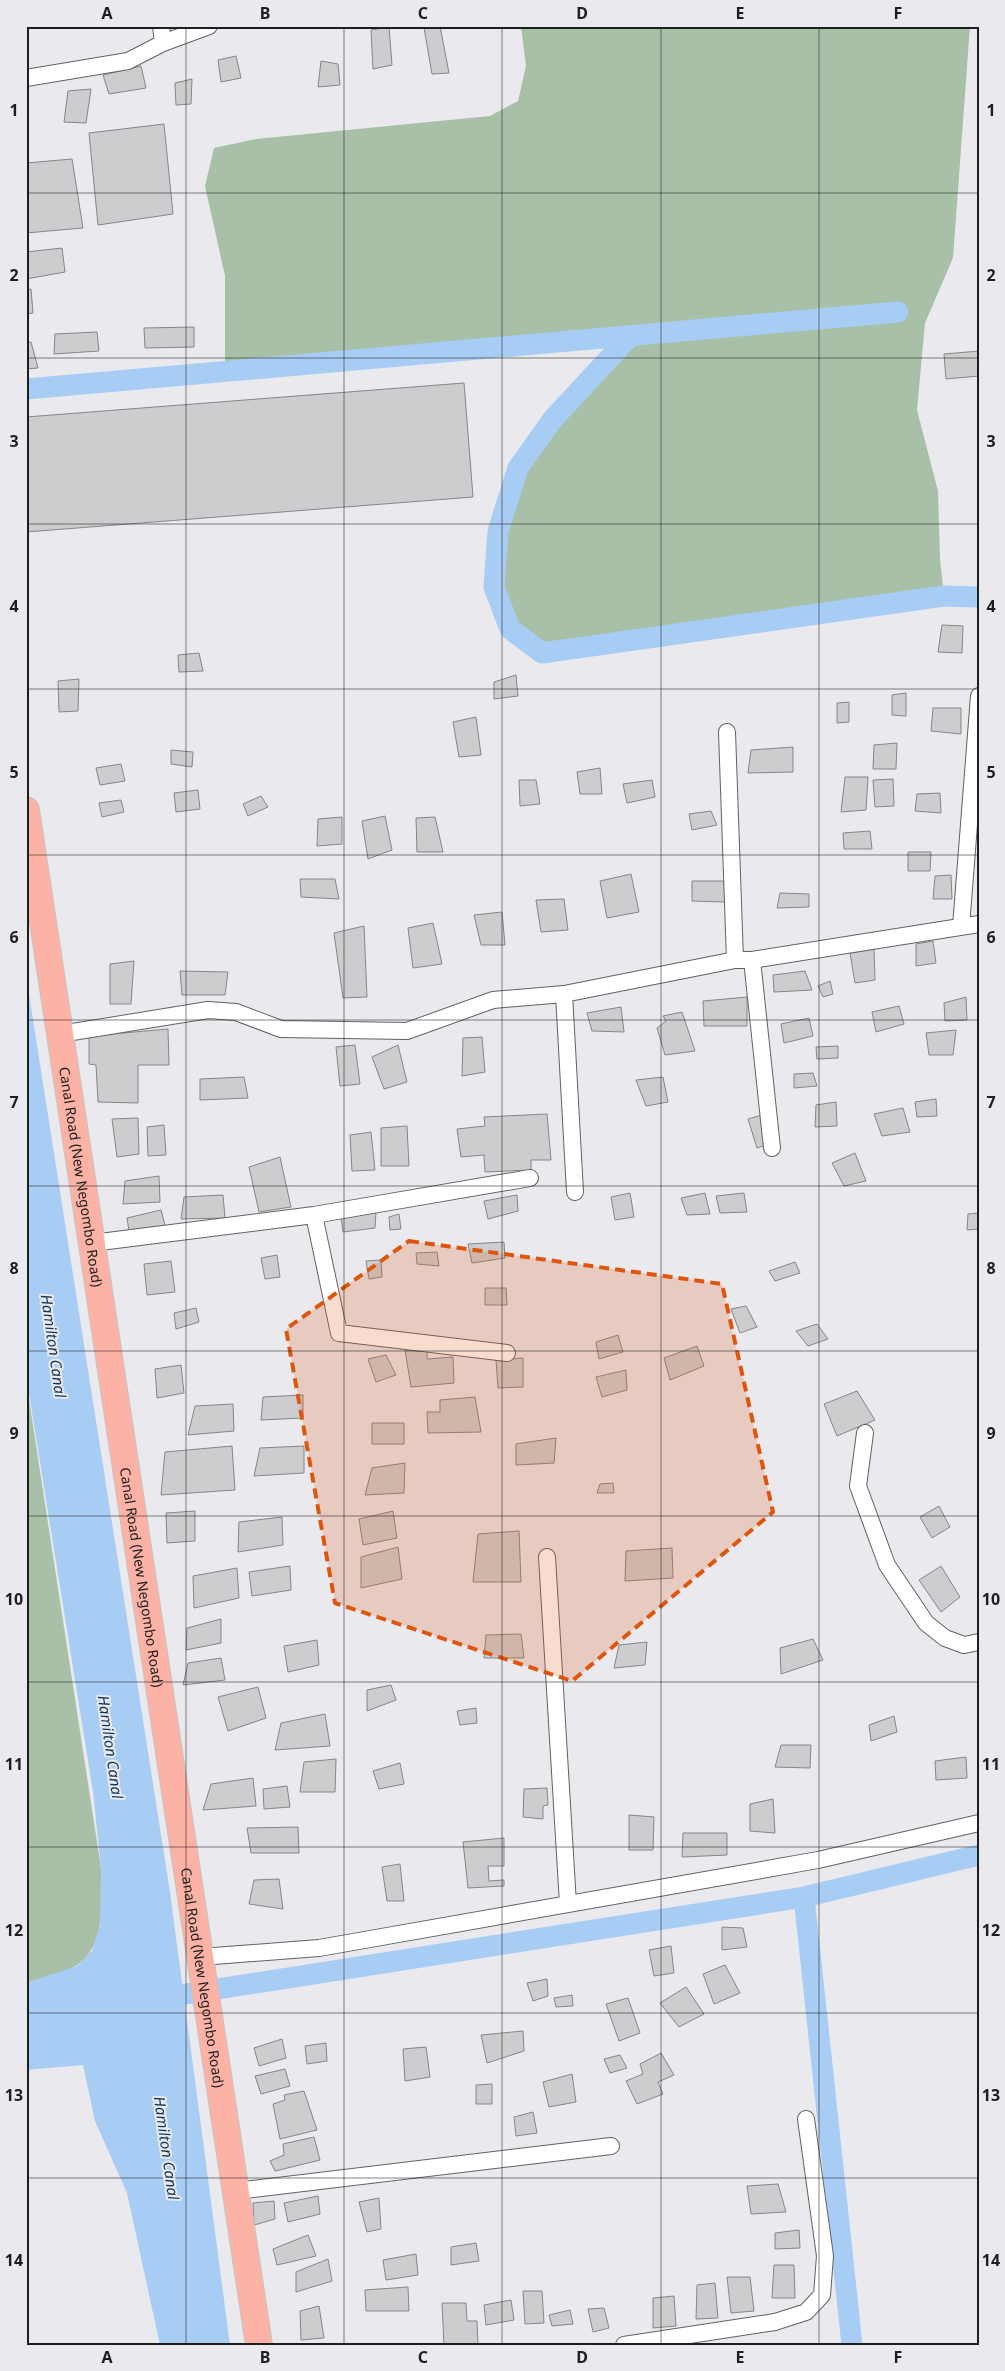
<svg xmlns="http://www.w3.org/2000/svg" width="1005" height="2371" font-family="'Noto Sans',sans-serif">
<rect width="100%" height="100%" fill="#eae9ed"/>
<!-- green -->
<path fill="#a7c0a7" d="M521 26H970L953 258 925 323 917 410 938 491 940 559 944 596 542 653 510 629 494 587 498 531 518 468 552 420 628 337 225 370V276L205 186 214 148 256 139 490 116 518 101 526 66Z
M26 1380 101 1868C101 1900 107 1945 77 1965 66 1973 40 1978 26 1983Z"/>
<!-- water -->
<path fill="#a8cdf5" d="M26 975 170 1892 230 2345H160L127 2193 95 2121 83 2065 26 2070V1983L77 1966 92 1951 100 1925 101 1868 93 1792 26 1375Z"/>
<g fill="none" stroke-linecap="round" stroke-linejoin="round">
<!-- canal -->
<path stroke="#a8cdf5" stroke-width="21" d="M629 337 552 420 518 468 498 531 494 587 510 629 542 653 944 596 979 597
M26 389 898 312
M804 1897 852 2345
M154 1999 804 1897 979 1855"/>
</g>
<!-- building -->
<path fill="#cdcdd0" stroke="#868689" d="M433 26H440L449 73 432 74 424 28Z
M389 27 392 65 373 69 371 30Z
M236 56 241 78 221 82 218 60Z
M321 61 338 64 340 85 318 87Z
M141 66 146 88 109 94 103 75Z
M192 79 191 104 176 105 175 83Z
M91 89 86 123 64 122 68 91Z
M164 124 173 214 98 225 89 133Z
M72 159 83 228 26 233V163Z
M62 248 65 272 26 279V252Z
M31 289 33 313 26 314V290Z
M194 327V347L145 348 144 328Z
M97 332 99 351 54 354 55 334Z
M31 342 38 368 26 369V343Z
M979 351V376L946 379 944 354Z
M464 383 473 497 26 532V417Z
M942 625 963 626 962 653 938 652Z
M199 653 203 671 179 672 178 655Z
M516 675 518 696 494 699V682Z
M79 679 78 711 59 712 58 681Z
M906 693V716L892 715V695Z
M849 702V722L837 723V703Z
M933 708H961V734L931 731Z
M476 717 481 755 459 757 453 722Z
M897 743 896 769H873L874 745Z
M793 747V772L748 773 751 750Z
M171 750 193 752 192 767 171 764Z
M121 764 125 781 100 785 96 768Z
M600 768 602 794H580L577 772Z
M845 777H868L866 810 841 812Z
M893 779 894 806 875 807 873 780Z
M519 780H536L540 804 520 806Z
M652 780 655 797 627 803 623 784Z
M198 790 200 809 176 812 174 793Z
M940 793 941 813 915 811 917 794Z
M261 796 268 807 248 816 243 804Z
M121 800 124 812 102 817 99 803Z
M711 811 717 825 692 830 689 814Z
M385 816 392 850 368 859 362 821Z
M342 817V844L317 846 318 819Z
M435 817 443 852H417L416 818Z
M870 831 872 849H844L843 833Z
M908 852H931L930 871H908Z
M631 874 639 912 607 918 600 881Z
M951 875 952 899H933L935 876Z
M300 879H335L339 899 301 897Z
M692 881H724L725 902 692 901Z
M780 893 809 894V907L777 908Z
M564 899 568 930 541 932 536 900Z
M502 912 505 945H481L474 915Z
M433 923 442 964 413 968 408 928Z
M364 926 367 997 343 998 334 933Z
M933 941 936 963 916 966V944Z
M874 949 875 980 855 983 850 953Z
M134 961 131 1004H110V964Z
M180 971 228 972 225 995H182Z
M805 971 812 990 774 992 773 975Z
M830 981 833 994 823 997 818 986Z
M747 997V1026H704L703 1001Z
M966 997 967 1020 945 1021 944 1003Z
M899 1006 904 1024 876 1032 872 1012Z
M621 1007 624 1032 592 1031 587 1013Z
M682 1012 695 1051 665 1055 657 1028 666 1021 663 1016Z
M809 1018 813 1036 784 1043 781 1024Z
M168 1029 169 1065H138V1103L98 1102 96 1065 89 1064V1036Z
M956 1030 953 1055H929L926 1033Z
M482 1037 485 1072 462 1076 463 1038Z
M355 1045 360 1084 340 1086 336 1047Z
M398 1045 407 1082 384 1089 372 1057Z
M838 1046V1058L817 1059 816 1047Z
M813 1073 817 1086 794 1088V1074Z
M244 1077 248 1098 200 1100V1079Z
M663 1077 668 1102 646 1106 636 1080Z
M936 1099 937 1116 917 1117 915 1102Z
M836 1102 837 1126 815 1127 816 1105Z
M903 1108 910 1132 882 1136 874 1114Z
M547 1114 551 1160H531V1170L485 1172 484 1155 461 1157 457 1129 485 1126 484 1117Z
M762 1115 766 1145 757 1148 748 1119Z
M138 1118 139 1154 117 1157 112 1119Z
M164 1125 166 1155 148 1156 147 1127Z
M407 1126 409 1166H381V1128Z
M371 1132 375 1170 352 1171 350 1135Z
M855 1153 866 1181 844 1186 832 1163Z
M280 1157 291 1207 259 1212 249 1167Z
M159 1176 160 1202 123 1204 125 1181Z
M630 1193 634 1217 615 1220 611 1197Z
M705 1193 710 1214 687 1215 681 1198Z
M744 1193 747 1212 720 1213 716 1196Z
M223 1195 225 1218 181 1219 184 1197Z
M517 1195 518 1211 488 1219 484 1201Z
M161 1210 166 1229 129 1231 127 1218Z
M376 1212 375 1228 343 1232 341 1217Z
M979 1213V1229L967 1230 968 1214Z
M399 1214 401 1229 390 1230 389 1217Z
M504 1242 505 1258 472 1263 468 1244Z
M437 1252 439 1266 417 1264 416 1253Z
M277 1255 280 1277 265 1279 261 1258Z
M381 1260 382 1277 369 1279 366 1261Z
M171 1261 175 1292 147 1295 144 1264Z
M795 1262 800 1273 775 1281 769 1271Z
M485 1288H506L507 1305H485Z
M746 1306 757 1327 740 1333 731 1309Z
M196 1308 199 1322 176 1329 174 1313Z
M817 1324 828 1339 808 1346 796 1331Z
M618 1335 623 1352 599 1359 596 1342Z
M697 1346 704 1366 670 1380 664 1358Z
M427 1349V1359L453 1357 454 1383 411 1387 405 1350Z
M386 1355 396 1375 376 1382 368 1359Z
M523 1358V1387L498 1388 496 1360Z
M181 1365 184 1393 157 1398 155 1369Z
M626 1370 627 1390 602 1397 596 1377Z
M857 1391 875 1420 837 1436 824 1404Z
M303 1395V1418L261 1420 263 1397Z
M475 1397 481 1432 428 1433 427 1412H440V1400Z
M233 1404 234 1431 188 1435 195 1406Z
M372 1423H404V1444H372Z
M556 1438 554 1463 516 1465V1444Z
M232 1446 235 1490 161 1495 165 1452Z
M304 1446V1473L254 1476 260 1448Z
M405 1463 404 1493 365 1495 372 1468Z
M613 1483 614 1493H597L600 1484Z
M939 1506 950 1527 932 1538 920 1517Z
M195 1511V1541L167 1543 166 1513Z
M393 1511 397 1538 363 1545 359 1519Z
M282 1517 283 1545 238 1552 239 1522Z
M519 1531 521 1582H473L478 1534Z
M398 1547 402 1579 361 1588V1557Z
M672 1548 673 1578 625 1581 626 1551Z
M290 1566 291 1590 252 1596 249 1572Z
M941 1566 960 1597 941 1612 919 1580Z
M237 1568 239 1598 194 1608 193 1576Z
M221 1619V1643L186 1650 187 1628Z
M521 1634 524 1658H484L486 1635Z
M813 1639 823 1660 781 1674 780 1648Z
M317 1640 319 1665 288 1672 284 1646Z
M647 1642 645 1665 614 1668 619 1645Z
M221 1658 225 1680 183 1685 188 1663Z
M391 1685 396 1700 367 1711V1690Z
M258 1687 266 1718 228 1731 218 1697Z
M476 1708 477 1723 460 1725 457 1711Z
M325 1714 330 1746 275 1750 281 1723Z
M894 1716 897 1732 871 1741 869 1725Z
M781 1745H811L810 1768 775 1767Z
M966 1757 967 1778 936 1780 935 1761Z
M336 1759 335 1792H300L304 1762Z
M400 1763 404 1784 379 1789 373 1771Z
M253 1778 256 1806 203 1810 211 1784Z
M287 1786 290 1807 264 1809 263 1789Z
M547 1788 548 1805 543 1806V1819L523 1817 524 1789Z
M773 1799 775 1833 750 1831V1804Z
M629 1815 654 1817 653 1850H629Z
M298 1827 299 1853H251L247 1828Z
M683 1833H727V1855L682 1857Z
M504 1838V1866H488L489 1881 504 1880V1886L468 1888 463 1842Z
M400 1864 404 1901H387L382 1867Z
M279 1879 283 1909 249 1904 254 1880Z
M722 1927 743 1928 747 1947 722 1950Z
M671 1946 674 1973 654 1976 649 1950Z
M725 1965 740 1993 714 2004 703 1974Z
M547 1979 548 1996 533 2001 527 1983Z
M686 1987 704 2014 679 2027 660 2003Z
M572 1995 573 2006 556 2007 554 1998Z
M628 1998 640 2033 619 2041 606 2004Z
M523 2031 524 2051 487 2063 481 2035Z
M282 2039 286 2058 259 2066 254 2048Z
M326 2043 327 2061 307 2064 305 2046Z
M426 2047 430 2077 405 2081 403 2049Z
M661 2053 674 2075 658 2082 663 2094 637 2104 626 2081 643 2074 640 2064Z
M620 2055 627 2068 610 2073 604 2059Z
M285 2069 290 2086 261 2094 255 2076Z
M572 2074 576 2102 549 2107 543 2082Z
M492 2084V2104H476V2085Z
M304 2091 317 2130 280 2139 273 2104 285 2100 284 2095Z
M533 2112 537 2133 516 2136 514 2117Z
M314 2137 320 2160 275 2171 270 2161 284 2155 283 2144Z
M778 2184 786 2212 751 2214 747 2186Z
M318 2196 320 2214 288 2222 284 2203Z
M379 2198 381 2229 367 2232 359 2202Z
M274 2201 275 2219 254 2225 253 2203Z
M799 2230 800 2248 775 2249V2233Z
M308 2235 316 2256 277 2265 273 2249Z
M476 2243 479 2261 451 2265V2247Z
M416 2254 418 2275 386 2280 383 2260Z
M328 2259 332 2281 296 2292V2272Z
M774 2265H794L795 2298H772Z
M727 2277H750L754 2311 731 2313Z
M715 2283 718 2318 696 2319 697 2285Z
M408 2287 409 2311H366L365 2290Z
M523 2291H542L544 2323 525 2324Z
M674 2296 676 2326 653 2328V2298Z
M511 2300 514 2320 486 2325 484 2305Z
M442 2303H466L467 2321H477L478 2345H444Z
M319 2306 324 2338 301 2340 300 2311Z
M604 2308 609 2328 593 2332 588 2309Z
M570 2310 573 2324 552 2326 549 2315Z"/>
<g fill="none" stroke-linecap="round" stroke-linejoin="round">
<!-- street casing -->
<g stroke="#626265" stroke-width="18">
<path id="street" d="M161 26 163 43
M26 78 128 61 163 43 209 26
M727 732 735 960
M961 927 979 696
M752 960 772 1148
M564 994 575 1192
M60 1034 208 1010 236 1012 281 1029 407 1031 493 1000 564 994 735 960H752L979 924
M314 1215 339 1333 507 1353
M92 1243 314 1215 530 1178
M865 1433 858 1486 887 1565 926 1623 945 1638 964 1645 979 1642
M547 1557 568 1904
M201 1957 319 1948 818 1860 979 1823
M236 2191 611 2146
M624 2345 775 2322 806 2312 822 2295 825 2256 806 2119"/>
</g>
<!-- primary casing -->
<g stroke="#c4c4c5" stroke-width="28">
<g id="primary">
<path id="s1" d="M26 810 259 2345"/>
</g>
</g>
<!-- street -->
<use href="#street" stroke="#fff" stroke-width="16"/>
<!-- primary -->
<use href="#primary" stroke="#fcb2a5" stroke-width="26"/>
</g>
<!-- marked area -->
<path fill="#de560d" fill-opacity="0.2" stroke="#de560d" stroke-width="4" stroke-dasharray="10 6" stroke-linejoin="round" d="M409 1241 722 1284 773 1512 572 1681 335 1603 286 1329Z"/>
<!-- grid -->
<path fill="none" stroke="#1e1e1f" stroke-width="1" stroke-opacity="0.55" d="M186 26V2345M344 26V2345M502 26V2345M661 26V2345M819 26V2345M26 193H979M26 358H979M26 524H979M26 689H979M26 855H979M26 1020H979M26 1186H979M26 1351H979M26 1516H979M26 1682H979M26 1847H979M26 2013H979M26 2178H979"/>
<g text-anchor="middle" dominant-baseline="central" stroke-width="4" stroke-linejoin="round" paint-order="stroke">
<!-- street labels -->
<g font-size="14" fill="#1e1e1f" stroke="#eae9ed">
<text stroke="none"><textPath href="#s1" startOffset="371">Canal Road (New Negombo Road)</textPath></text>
<text stroke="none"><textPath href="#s1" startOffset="776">Canal Road (New Negombo Road)</textPath></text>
<text stroke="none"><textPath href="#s1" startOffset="1181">Canal Road (New Negombo Road)</textPath></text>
</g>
<!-- water labels -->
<g font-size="15" font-style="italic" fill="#0b3559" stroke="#eae9ed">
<text transform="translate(54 1346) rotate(82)">Hamilton Canal</text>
<text transform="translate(111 1747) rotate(82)">Hamilton Canal</text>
<text transform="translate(167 2148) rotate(82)">Hamilton Canal</text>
</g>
</g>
<!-- border -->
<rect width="1005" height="2371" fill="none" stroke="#eae9ed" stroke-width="55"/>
<rect x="28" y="28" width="950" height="2316" fill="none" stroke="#1e1e1f" stroke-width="2"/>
<g font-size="16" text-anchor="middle" font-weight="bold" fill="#1e1e1f">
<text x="107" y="19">A</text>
<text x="265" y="19">B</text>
<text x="423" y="19">C</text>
<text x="582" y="19">D</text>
<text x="740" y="19">E</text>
<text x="898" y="19">F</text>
<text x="14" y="116">1</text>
<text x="991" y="116">1</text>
<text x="14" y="281">2</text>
<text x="991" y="281">2</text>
<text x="14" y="447">3</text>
<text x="991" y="447">3</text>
<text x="14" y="612">4</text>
<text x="991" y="612">4</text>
<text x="14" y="778">5</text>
<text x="991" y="778">5</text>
<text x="14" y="943">6</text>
<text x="991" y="943">6</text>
<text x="14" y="1108">7</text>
<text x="991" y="1108">7</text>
<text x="14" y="1274">8</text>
<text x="991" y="1274">8</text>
<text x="14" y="1439">9</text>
<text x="991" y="1439">9</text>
<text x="14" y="1605">10</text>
<text x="991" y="1605">10</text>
<text x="14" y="1770">11</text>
<text x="991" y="1770">11</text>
<text x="14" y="1936">12</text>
<text x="991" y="1936">12</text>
<text x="14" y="2101">13</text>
<text x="991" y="2101">13</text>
<text x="14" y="2266">14</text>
<text x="991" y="2266">14</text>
<text x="107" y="2363">A</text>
<text x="265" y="2363">B</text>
<text x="423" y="2363">C</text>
<text x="582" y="2363">D</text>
<text x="740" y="2363">E</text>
<text x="898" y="2363">F</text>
</g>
</svg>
